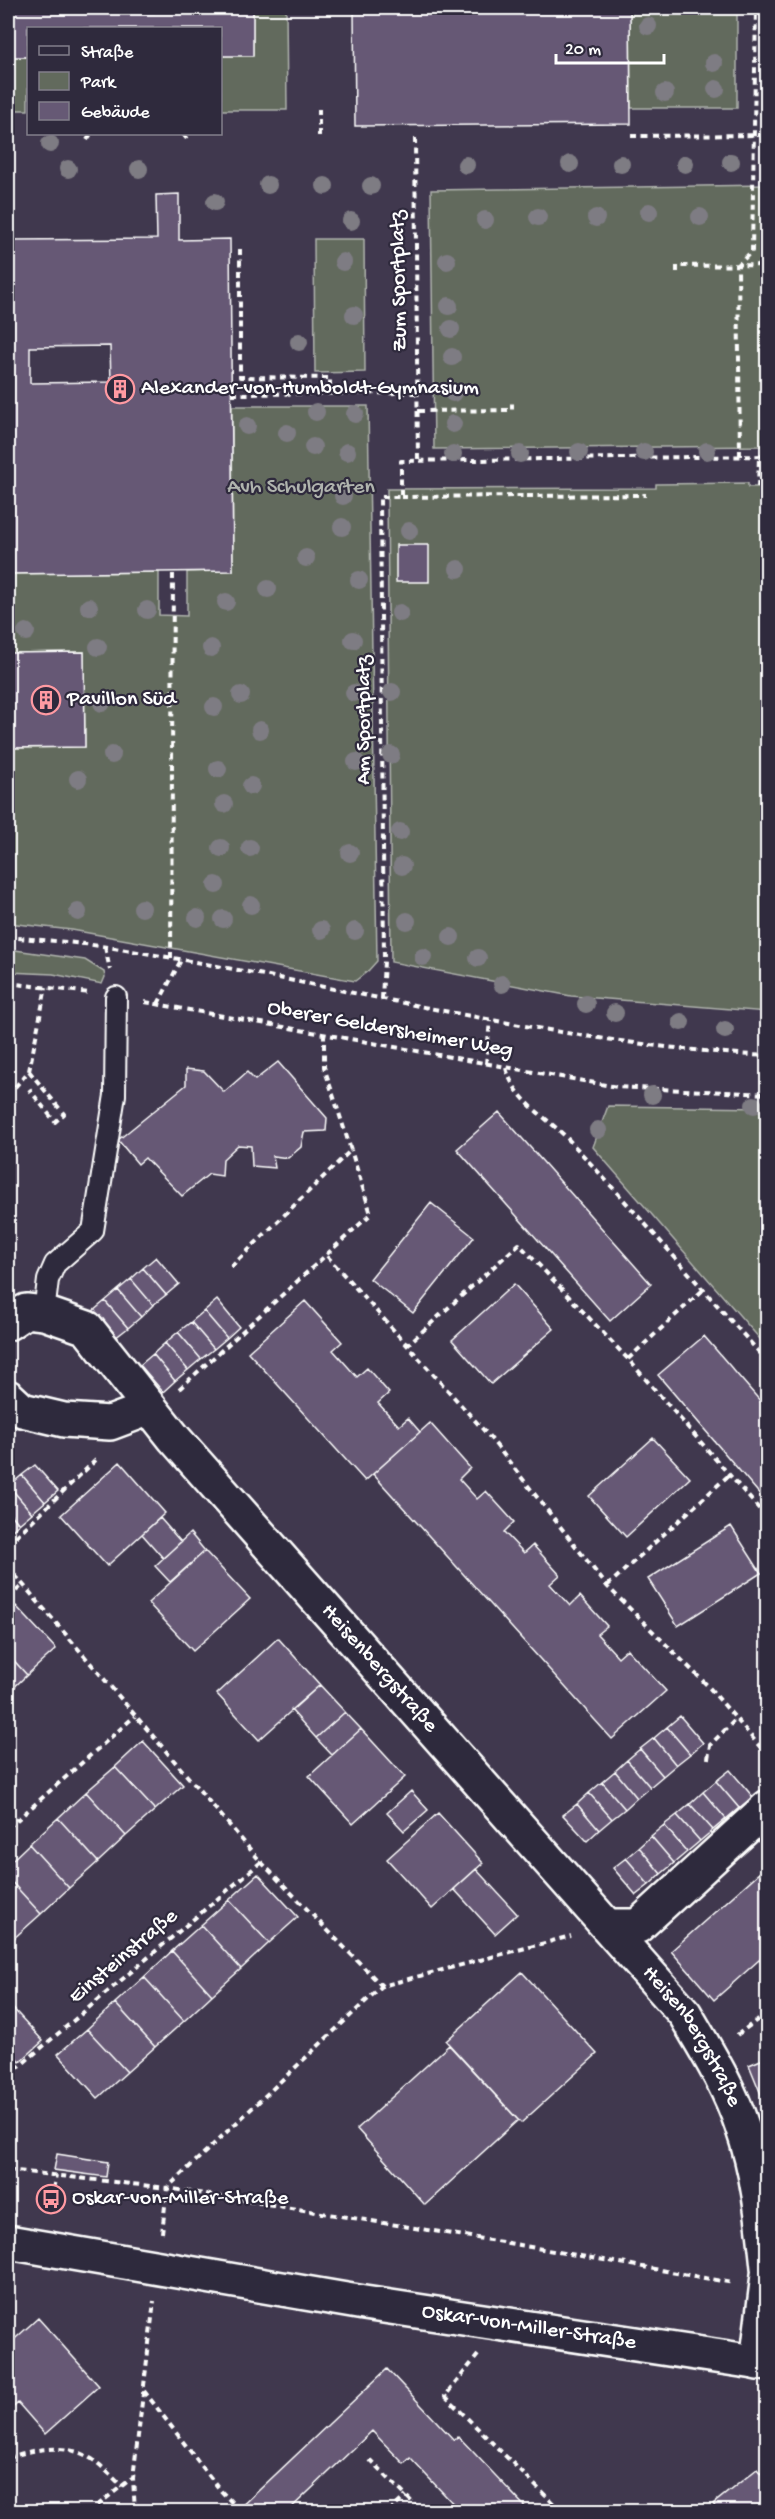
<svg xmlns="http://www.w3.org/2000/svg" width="775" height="2519" font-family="'Gochi Hand',sans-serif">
<rect width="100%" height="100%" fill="#40384e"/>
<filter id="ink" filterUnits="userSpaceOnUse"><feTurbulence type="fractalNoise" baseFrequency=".0167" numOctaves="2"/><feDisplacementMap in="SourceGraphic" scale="12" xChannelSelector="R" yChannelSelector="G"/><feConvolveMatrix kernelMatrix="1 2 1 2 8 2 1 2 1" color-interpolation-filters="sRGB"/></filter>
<g filter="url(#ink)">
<!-- green -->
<path fill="#626a5d" stroke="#b0b4ae" stroke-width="1.5" d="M110 8H154V13H110Z
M253 8H286L287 110H221L220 56 253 55Z
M630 8H737V108H631Z
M8 57H28V110H8Z
M767 185V446L434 449 431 190Z
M314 239H364L365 372 315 373Z
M232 406H368L377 961 368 971 355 981 72 930 8 923V748L85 747 84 652 8 653V574L159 572V615L187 616V572L233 570Z
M748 483V487H763V484H767V1012L571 996 391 962 387 489 656 488V484Z
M8 949 85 960 104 972 105 977 102 984 53 974 8 972Z
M608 1106 767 1108V1347L593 1147Z"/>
<!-- building -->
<path fill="#665975" stroke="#fff" stroke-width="1.5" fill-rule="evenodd" d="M8 8H110V13H154V8H253V56H220V28H28V57H8Z
M354 8H630L631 124 355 126Z
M179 194V240L230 239 233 571 8 574V240L157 239 156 195ZM110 346 111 382 30 383V347Z
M396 545H429V582H396Z
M84 652 85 747 8 748V653Z
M278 1062 327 1118 326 1131 304 1132 301 1147 288 1158 273 1156 275 1168 252 1166 251 1146 238 1145 223 1159 222 1176 209 1174 182 1196 145 1158 138 1164 118 1140 186 1085V1069L204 1071 224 1092 247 1072 255 1080Z
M499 1112 651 1284 610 1321 457 1149Z
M431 1203 474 1237 413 1313 370 1279Z
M156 1257 179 1284 166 1295 143 1268Z
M143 1268 166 1295 153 1305 131 1279Z
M131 1279 153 1305 141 1317 118 1290Z
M514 1284 554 1329 491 1384 452 1340Z
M118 1290 141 1317 128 1328 105 1301Z
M217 1300 239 1327 227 1338 204 1311Z
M105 1301 128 1328 115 1338 93 1311Z
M305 1301 342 1342 333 1350 357 1377 367 1368 389 1393 378 1403 399 1426 408 1418 420 1432 365 1481 248 1352Z
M204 1311 227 1338 214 1349 191 1322Z
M191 1322 214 1349 201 1359 178 1332Z
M178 1332 201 1359 188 1370 165 1343Z
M704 1336 768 1410V1504L658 1375Z
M165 1343 188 1370 175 1381 153 1354Z
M153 1354 175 1381 163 1392 140 1365Z
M430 1423 470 1468 459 1479 477 1499 486 1491 514 1522 504 1532 524 1553 533 1545 560 1575 550 1584 570 1606 580 1596 607 1626 597 1634 618 1657 627 1649 666 1691 612 1739 373 1474Z
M653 1438 690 1478 626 1537 589 1496Z
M120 1462 165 1513 107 1566 61 1515Z
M35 1465 58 1491 45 1502 22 1475Z
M22 1475 45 1502 32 1513 9 1486Z
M9 1486 32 1513 19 1524 8 1510Z
M8 1510 19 1524 8 1534Z
M160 1518 181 1542 163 1558 142 1534Z
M731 1526 761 1573 678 1626 648 1579Z
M190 1533 205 1551 170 1582 155 1566Z
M205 1551 250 1599 193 1651 148 1603Z
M16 1606 56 1649 27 1675 8 1654V1613Z
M278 1638 320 1685 259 1740 217 1694Z
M8 1654 27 1675 8 1693Z
M320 1685 345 1712 316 1738 291 1710Z
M345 1712 361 1729 332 1755 316 1738Z
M680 1716 703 1743 690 1754 667 1727Z
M667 1727 690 1754 676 1765 654 1738Z
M361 1729 405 1777 353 1824 309 1776Z
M654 1738 676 1765 663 1776 640 1749Z
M143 1741 183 1785 155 1810 115 1767Z
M640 1749 663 1776 650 1787 627 1760Z
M627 1760 650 1787 637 1798 615 1771Z
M115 1767 155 1810 126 1836 86 1792Z
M730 1770 753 1797 739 1808 716 1781Z
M615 1771 637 1798 625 1809 602 1782Z
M716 1781 739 1808 726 1819 703 1792Z
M602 1782 625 1809 612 1819 589 1793Z
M411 1791 428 1810 404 1831 387 1813Z
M86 1792 126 1836 98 1862 58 1818Z
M703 1792 726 1819 713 1830 690 1804Z
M589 1793 612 1819 599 1830 577 1804Z
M577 1804 599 1830 587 1841 563 1815Z
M690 1804 713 1830 700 1841 677 1815Z
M438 1813 483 1863 432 1909 387 1859Z
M677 1815 700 1841 687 1852 664 1825Z
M58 1818 98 1862 69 1888 29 1844Z
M664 1825 687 1852 674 1863 651 1836Z
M651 1836 674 1863 661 1874 639 1847Z
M29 1844 69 1888 41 1914 8 1878V1864Z
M639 1847 661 1874 649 1885 626 1858Z
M626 1858 649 1885 636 1895 613 1868Z
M768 1865V1952L714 2000 671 1951Z
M476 1869 517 1914 495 1934 454 1889Z
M258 1874 298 1917 269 1943 229 1900Z
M8 1878 41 1914 12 1940 8 1935Z
M229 1900 269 1943 241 1969 201 1925Z
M201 1925 241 1969 212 1995 172 1951Z
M172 1951 212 1995 184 2021 144 1977Z
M522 1972 597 2054 521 2123 446 2041Z
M144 1977 184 2021 155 2047 115 2003Z
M8 2003 43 2041 20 2062 8 2048Z
M115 2003 155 2047 127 2072 87 2029Z
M87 2029 127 2072 98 2098 58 2054Z
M449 2045 518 2120 425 2205 357 2129Z
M768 2057V2109H767L749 2065Z
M57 2154 108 2162 106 2177 54 2170Z
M38 2318 99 2386 45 2434 18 2403 8 2412V2345Z
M387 2369 454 2440 458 2436 530 2512H461L410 2458 404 2464 372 2431 287 2512H236Z
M757 2469 768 2482V2512H719L713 2504Z"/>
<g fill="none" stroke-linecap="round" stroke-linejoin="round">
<!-- lane casing -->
<g stroke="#fff" stroke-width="24">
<path id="lane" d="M44 1313 48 1280 55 1264 93 1231 115 1095 116 997"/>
</g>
<!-- street casing -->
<g stroke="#fff" stroke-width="38">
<g id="street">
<path id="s1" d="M8 1323 26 1311 44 1313 87 1328 174 1438 685 2014C706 2050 729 2086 742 2126 758 2172 763 2219 768 2267"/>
<path d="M8 1397 22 1410 64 1420 110 1423 150 1408"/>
<path d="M609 1926H638L768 1807"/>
<path id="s2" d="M8 2242 364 2303 768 2364"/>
<path d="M757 2363 768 2275"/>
</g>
</g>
<!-- path -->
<path stroke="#fff" stroke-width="4" stroke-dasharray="6 4.5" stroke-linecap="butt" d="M319 109V138
M183 134 187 139
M631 136 768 135
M415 138 418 461
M87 140 91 134
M240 249V377L330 378V394
M677 272V266L768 265
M232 394 418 393
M418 411 512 410V403
M740 456 738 265 752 251 756 8
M758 487 759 456
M401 497 646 495
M8 937C40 940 74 942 107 947 327 981 544 1043 768 1056
M105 947 110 970
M171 958 173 572
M8 983 90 993
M382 999 384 961 380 497H401V461L768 456
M145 1002 617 1087 768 1094
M158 1004 181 960
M486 1064 490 1020
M506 1068C515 1101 546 1116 568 1139 636 1212 701 1288 768 1362
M29 1071 64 1114 55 1122 29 1089
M8 1095 29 1071 46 987
M327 1256 488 1435 607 1586 707 1685 768 1756
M231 1267 351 1150 324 1067V1035
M406 1346 519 1244 628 1359 768 1519
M628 1359 703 1290
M179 1389 371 1214 351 1150
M8 1544 98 1458
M8 1567 261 1862 382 1986 571 1936
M607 1586 729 1475
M8 1598 24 1584
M708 1759 710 1745 736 1719
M8 1828 135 1716
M737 2035 768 2012
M8 2076 261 1862
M8 2170 167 2188 508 2243 733 2283
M51 2199 56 2175
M162 2233 167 2188 382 1986
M478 2355 445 2396 562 2512
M144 2391 221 2491 238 2509
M8 2458C31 2449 68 2443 90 2458 102 2465 112 2477 122 2486
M370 2460 422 2512
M89 2512 132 2478
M135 2512 133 2478 154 2301
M389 2512 406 2496"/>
<!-- lane -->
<use href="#lane" stroke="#2f2a3d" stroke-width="20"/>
<!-- street -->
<use href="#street" stroke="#2f2a3d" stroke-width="33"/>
</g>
<!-- trees -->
<g fill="#7e7c83">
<circle cx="648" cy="26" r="9"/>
<circle cx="714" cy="63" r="9"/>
<circle cx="716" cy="89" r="9"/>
<circle cx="665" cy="93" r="9"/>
<circle cx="50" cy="144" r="9"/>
<circle cx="731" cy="162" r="9"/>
<circle cx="570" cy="164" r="9"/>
<circle cx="621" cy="164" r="9"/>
<circle cx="685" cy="164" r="9"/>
<circle cx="466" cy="165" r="9"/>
<circle cx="68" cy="169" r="9"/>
<circle cx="139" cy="169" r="9"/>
<circle cx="268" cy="185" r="9"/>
<circle cx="325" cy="186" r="9"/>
<circle cx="371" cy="186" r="9"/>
<circle cx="215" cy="202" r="9"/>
<circle cx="649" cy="212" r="9"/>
<circle cx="538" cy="217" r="9"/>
<circle cx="700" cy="217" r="9"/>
<circle cx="596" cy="218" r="9"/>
<circle cx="485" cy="220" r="9"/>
<circle cx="351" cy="221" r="9"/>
<circle cx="447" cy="261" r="9"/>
<circle cx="343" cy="262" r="9"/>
<circle cx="449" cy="306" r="9"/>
<circle cx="354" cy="315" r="9"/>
<circle cx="451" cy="329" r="9"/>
<circle cx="299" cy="342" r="9"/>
<circle cx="452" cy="357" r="9"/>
<circle cx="453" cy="393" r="9"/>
<circle cx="316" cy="412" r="9"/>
<circle cx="355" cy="414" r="9"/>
<circle cx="453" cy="424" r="9"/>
<circle cx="247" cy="426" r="9"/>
<circle cx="287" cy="433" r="9"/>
<circle cx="313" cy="447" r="9"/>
<circle cx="707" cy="451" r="9"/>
<circle cx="347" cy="452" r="9"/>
<circle cx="579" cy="452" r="9"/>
<circle cx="644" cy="452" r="9"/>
<circle cx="453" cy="454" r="9"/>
<circle cx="520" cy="454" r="9"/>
<circle cx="343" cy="496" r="9"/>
<circle cx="342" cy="527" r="9"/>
<circle cx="409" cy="531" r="9"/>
<circle cx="306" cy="558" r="9"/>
<circle cx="458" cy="569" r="9"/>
<circle cx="359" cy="580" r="9"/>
<circle cx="268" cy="589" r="9"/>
<circle cx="226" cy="602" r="9"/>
<circle cx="89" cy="607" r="9"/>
<circle cx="147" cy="610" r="9"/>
<circle cx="400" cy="613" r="9"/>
<circle cx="26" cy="632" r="9"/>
<circle cx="353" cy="640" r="9"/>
<circle cx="98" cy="647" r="9"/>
<circle cx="211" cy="648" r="9"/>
<circle cx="392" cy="692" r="9"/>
<circle cx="354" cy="693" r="9"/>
<circle cx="241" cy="695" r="9"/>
<circle cx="102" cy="703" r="9"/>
<circle cx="214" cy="707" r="9"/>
<circle cx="260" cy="730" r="9"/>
<circle cx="112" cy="755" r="9"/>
<circle cx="391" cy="755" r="9"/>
<circle cx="356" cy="762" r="9"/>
<circle cx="218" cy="769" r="9"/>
<circle cx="78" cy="779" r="9"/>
<circle cx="251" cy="786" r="9"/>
<circle cx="224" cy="804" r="9"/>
<circle cx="400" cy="832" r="9"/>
<circle cx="221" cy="848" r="9"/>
<circle cx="250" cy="848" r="9"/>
<circle cx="350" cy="853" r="9"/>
<circle cx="402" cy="866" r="9"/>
<circle cx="216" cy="885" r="9"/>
<circle cx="251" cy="905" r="9"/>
<circle cx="142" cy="908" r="9"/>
<circle cx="78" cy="912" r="9"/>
<circle cx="197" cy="918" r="9"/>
<circle cx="223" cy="919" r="9"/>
<circle cx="407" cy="921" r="9"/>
<circle cx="321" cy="930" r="9"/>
<circle cx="355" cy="931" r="9"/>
<circle cx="451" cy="937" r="9"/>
<circle cx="423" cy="957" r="9"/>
<circle cx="478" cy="958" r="9"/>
<circle cx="502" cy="984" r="9"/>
<circle cx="586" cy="1004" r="9"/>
<circle cx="615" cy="1013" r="9"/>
<circle cx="681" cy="1022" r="9"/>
<circle cx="725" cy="1030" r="9"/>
<circle cx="652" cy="1095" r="9"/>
<circle cx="754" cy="1105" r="9"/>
<circle cx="598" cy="1130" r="9"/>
</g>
</g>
<!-- icons -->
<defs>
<g id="building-ring" transform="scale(1.5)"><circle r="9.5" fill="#2f2a3d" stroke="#ff9aa2" stroke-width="1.5"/><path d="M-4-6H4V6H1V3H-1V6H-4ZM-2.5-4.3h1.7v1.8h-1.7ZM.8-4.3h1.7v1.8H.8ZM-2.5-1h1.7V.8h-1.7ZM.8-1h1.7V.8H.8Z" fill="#ff9aa2"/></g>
<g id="bus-ring" transform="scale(1.5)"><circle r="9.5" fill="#2f2a3d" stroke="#ff9aa2" stroke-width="1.5"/><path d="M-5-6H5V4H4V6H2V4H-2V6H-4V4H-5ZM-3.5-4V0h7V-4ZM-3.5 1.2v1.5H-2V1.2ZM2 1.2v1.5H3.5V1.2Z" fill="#ff9aa2"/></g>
</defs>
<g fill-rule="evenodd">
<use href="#building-ring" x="120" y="389"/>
<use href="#building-ring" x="46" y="700"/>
<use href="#bus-ring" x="51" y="2199"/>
</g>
<g text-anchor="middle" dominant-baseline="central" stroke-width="4.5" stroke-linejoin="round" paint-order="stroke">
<!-- street labels -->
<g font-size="22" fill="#fff" stroke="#2f2a3d">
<text transform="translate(400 281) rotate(-91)">Zum Sportplatz</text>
<text transform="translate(365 720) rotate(-90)">Am Sportplatz</text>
<text transform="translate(390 1030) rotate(10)">Oberer Geldersheimer Weg</text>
<text stroke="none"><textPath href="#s1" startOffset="534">Heisenbergstraße</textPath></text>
<text transform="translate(124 1957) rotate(-40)">Einsteinstraße</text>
<text stroke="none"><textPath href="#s1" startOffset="1018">Heisenbergstraße</textPath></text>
<text stroke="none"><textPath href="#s2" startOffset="528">Oskar-von-Miller-Straße</textPath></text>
</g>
<!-- poi labels -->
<g font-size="22" fill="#fff" stroke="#2f2a3d" text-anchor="start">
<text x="141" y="389">Alexander-von-Humboldt-Gymnasium</text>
<text x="67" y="700">Pavillon Süd</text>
<text x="72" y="2199">Oskar-von-Miller-Straße</text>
</g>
<!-- park labels -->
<g font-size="22" fill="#b0b4ae" stroke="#2f2a3d">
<text x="301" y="488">Avh Schulgarten</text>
</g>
</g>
<!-- margin -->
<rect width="775" height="2519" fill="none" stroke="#2f2a3d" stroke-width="30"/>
<rect x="15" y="15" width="745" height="2489" fill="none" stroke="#fff" stroke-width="2" filter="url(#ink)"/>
<!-- legend -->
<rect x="27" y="27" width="195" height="108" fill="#2f2a3d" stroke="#827f8b" stroke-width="1.5"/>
<rect x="39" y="46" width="30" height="9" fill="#2f2a3d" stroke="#827f8b" stroke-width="1.5"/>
<text x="81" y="57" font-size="18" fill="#ffffff">Straße</text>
<rect x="39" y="72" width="30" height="18" fill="#626a5d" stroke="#827f8b" stroke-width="1.5"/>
<text x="81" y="87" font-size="18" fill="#ffffff">Park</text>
<rect x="39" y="102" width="30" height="18" fill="#665975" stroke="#827f8b" stroke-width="1.5"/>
<text x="81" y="117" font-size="18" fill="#ffffff">Gebäude</text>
<!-- scale -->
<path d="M556 54v9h108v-9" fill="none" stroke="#ffffff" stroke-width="3"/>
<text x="565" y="54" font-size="18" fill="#ffffff" stroke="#2f2a3d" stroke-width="4.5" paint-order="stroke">20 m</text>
</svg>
